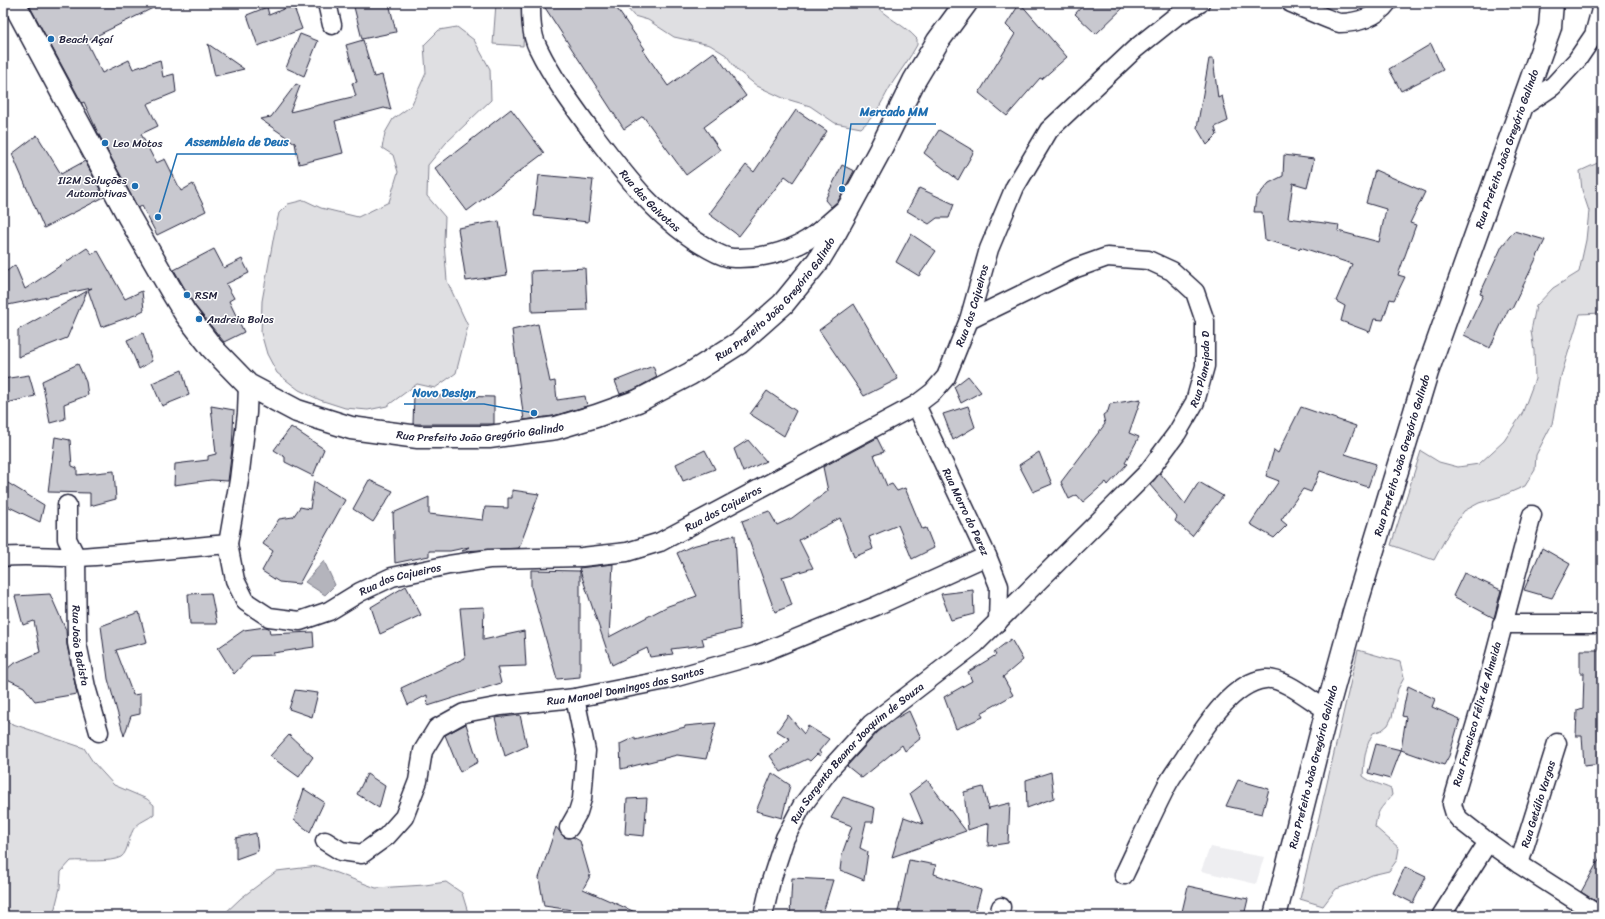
<svg xmlns="http://www.w3.org/2000/svg" width="1605" height="919" font-family="Sriracha,sans-serif">
<rect width="100%" height="100%" fill="#fff"/>
<filter id="ink" filterUnits="userSpaceOnUse"><feTurbulence type="fractalNoise" baseFrequency=".025" numOctaves="2"/><feDisplacementMap in="SourceGraphic" scale="8" xChannelSelector="R" yChannelSelector="G"/><feConvolveMatrix kernelMatrix="1 2 1 2 8 2 1 2 1" color-interpolation-filters="sRGB"/></filter>
<g filter="url(#ink)">
<!-- built -->
<path fill="#eeeef1" d="M1210 847 1264 857 1256 884 1201 871Z"/>
<!-- green -->
<path fill="#dfdfe2" stroke="#80808e" d="M496 3H526L523 46 493 44Z
M627 3H874C885 18 904 24 917 39V45C910 58 901 70 893 82 882 100 878 114 861 128L835 123 810 106 783 98 757 86 737 70 726 55 710 45 674 37 648 20 634 16 628 9Z
M457 27 474 40 490 69 491 100 446 143 428 165 427 196 445 217 444 242 447 281 468 326 456 373 435 388 417 384 387 406 368 410 345 408 320 400 299 390 277 373 267 354 261 333 262 301 274 235 279 213 288 204 304 200 321 208 358 217 389 202 398 172 393 155 382 148 385 133 393 119 411 106 426 73 424 45 439 30Z
M1602 161V313L1580 314 1561 376 1552 424 1536 455 1535 470 1525 486 1502 496 1479 503 1464 511 1449 532 1434 560 1391 545 1421 451 1439 462 1458 467 1479 464 1504 441 1522 414 1535 379 1534 351 1531 331 1536 306 1553 288 1579 272 1586 240 1589 211 1582 190 1580 171Z
M1358 650 1400 662 1404 678 1398 689 1392 717 1388 725 1382 730 1373 733C1365 747 1364 760 1363 776 1371 783 1381 784 1391 789L1392 795C1381 809 1378 808 1375 827L1399 848 1397 860 1389 871 1372 875 1357 882 1336 889 1323 906 1300 899Z
M3 716 10 723 84 748 93 762 114 785 147 799 154 805V814C149 819 141 821 136 826 128 834 129 852 121 857 110 863 84 860 71 861L61 872 60 888 53 916H3Z
M318 866 376 888 425 885 446 882 462 893 469 916H222L241 898 277 871Z"/>
<!-- water -->
<path fill="#b4b4bc" stroke="#7a7a88" d="M324 561 335 585 325 595 305 582Z"/>
<!-- building -->
<path fill="#c8c8cf" stroke="#22223b" d="M28 3H163L86 41 102 73 129 60 133 69 160 60 163 77 174 74 176 92 147 104 158 126 141 134 156 163 165 159 181 191 193 184 206 211 157 235 142 206 138 208 98 133 84 102 82 103Z
M353 3H389L396 32 362 39Z
M542 3H613L645 49 643 50 668 86 714 52 746 96 704 127 720 150 686 175 643 116 624 129Z
M1020 3 1067 57 1042 79 1040 78 1007 116 979 93 1015 34 1006 25Z
M1085 3H1128L1096 34 1075 14Z
M293 5 302 29 258 46 247 15 267 7 269 15Z
M300 34 318 41 304 76 286 68Z
M363 40 374 77 382 75 391 110 384 108 335 121 343 153 299 164 295 143 260 119 271 117 296 84 300 86 290 112 356 96 352 83 357 82 346 45Z
M208 44 244 69 215 76Z
M1431 44 1443 70 1401 91 1389 69Z
M1209 59H1213L1218 98 1222 96 1228 121 1215 127 1217 135 1207 145 1197 128Z
M511 109 544 153 467 211 435 168Z
M796 110 827 131 793 182 785 176 739 236 709 214 746 165 754 172Z
M939 130 974 151 958 180 924 153Z
M37 135 61 174 85 161 104 197 44 228 12 154Z
M1284 155 1314 159 1307 187 1293 183 1288 218 1339 225 1338 231 1379 242 1386 209 1366 203 1375 170 1425 192 1410 223 1416 225 1398 275 1405 277 1394 300 1390 299 1383 320 1374 319 1370 332 1341 321 1345 306 1336 301 1352 264 1300 247V249L1265 240 1262 212H1254L1256 198 1269 183 1283 176Z
M842 165 854 171 838 201 831 207 825 200Z
M539 175 593 180 588 222 534 216Z
M919 188 954 204 949 218H937L929 224 907 211Z
M499 221 507 275 466 281 458 228Z
M1514 231 1545 240 1512 309 1509 308 1490 348 1464 335 1483 295 1480 294 1502 246Z
M911 234 936 251 919 276 896 262Z
M87 248 92 254 98 251 125 299 142 291 144 310 138 313V314L101 327 88 290 92 288 3 306V274L15 265 25 289Z
M214 249 224 268 242 259 249 273 226 284 234 298 229 301 244 332 224 342 195 306 174 270Z
M585 268 587 310 532 312 531 271Z
M87 291 67 338 18 357V330Z
M854 304 898 379 864 396 819 330Z
M538 324 550 382 555 381 557 400 585 396 587 406 553 416 524 420 512 330Z
M143 333 152 361 139 369 127 340Z
M78 364 86 382 88 395 64 404 65 419 50 423 42 381Z
M653 366 657 377 633 390 620 394 615 381Z
M182 370 189 395 162 406 152 383Z
M29 375 35 396 3 404V379Z
M968 376 981 392 961 403 954 387Z
M767 391 796 411 784 436 750 414Z
M414 395 494 397V424H413Z
M1141 399 1129 433 1139 437 1125 463 1127 464 1108 485 1106 482 1083 502 1077 495 1069 499 1061 482 1105 424 1103 415 1108 411 1110 404Z
M211 406 234 410 232 449 228 481 211 480 174 485 175 464 208 460V456L216 454Z
M968 406 975 427 953 440 943 414Z
M1301 407 1356 426 1345 454 1376 464 1368 487 1320 471 1311 492 1303 489 1281 520 1287 525 1274 538 1250 524 1279 481 1266 476 1274 450 1278 453Z
M291 427 324 449 313 476 285 462V457L274 450Z
M55 437 70 440 72 466 77 468V475L114 471 116 499 90 506V493L48 492Z
M877 438 884 452 874 455 887 486 892 484 897 491 905 488 922 529 926 528 934 548 912 559 898 525 869 537 873 549 854 557 840 518 799 540 813 568 782 577 792 605 775 612 742 521 769 511 777 525 792 518 828 491 823 467Z
M748 440 766 461 743 472 734 449Z
M705 450 715 469 683 481 676 464Z
M1039 452 1052 484 1033 492 1019 465Z
M1160 473 1185 504 1199 482 1223 496 1192 536 1175 521 1177 517 1150 485Z
M3 480 44 505 40 522 3 504Z
M369 480 393 491 373 522 353 509Z
M314 481 345 500 299 584 279 582 262 571 273 551 263 544 279 519 293 517 300 507 310 509Z
M512 490 539 494 519 548 462 551 469 547 450 551H429V556L395 563 393 513 429 497V514L483 520 485 507 508 508V498H512Z
M735 535 740 629 702 638 704 645 671 649 673 654 650 657 647 648 612 665 579 568 613 564 609 637 668 606 697 596 677 553 692 546Z
M1542 548 1570 564 1552 598 1524 590Z
M531 570 580 571V677L557 679 531 587Z
M1464 573 1501 590 1494 618 1453 596Z
M406 586 421 615 380 634 371 607Z
M973 590 974 614 951 620 941 594Z
M211 593 217 624H190L188 594Z
M50 594 66 630 67 645 77 694 35 701 24 687 3 677V672L13 664 40 652 34 621 23 625 15 596Z
M484 607 483 640 524 631 526 666 497 667 501 683 428 706 427 695 408 705 401 688 465 658 460 608Z
M139 612 147 642 116 650 133 695 140 694V714L131 716 124 736 108 679 101 626Z
M265 627 269 628 270 634 313 632 314 647 273 653 274 655 251 656 234 674 218 648 244 630Z
M1011 639 1023 660 1003 677 1013 695 981 713 983 717 956 729 944 697 972 681 968 672 996 655 994 652Z
M1580 650H1602V764L1584 766 1582 736H1576L1577 710 1583 708 1584 673H1580Z
M1408 686 1435 699 1432 707 1460 719 1449 756 1444 765 1401 750 1406 717 1402 716Z
M295 690 318 693 312 717 289 709Z
M909 711 921 738 905 751 902 745 862 778 847 766 878 732 895 719Z
M520 715 527 746 505 756 495 718Z
M788 715 804 734 808 726 829 739 819 751 821 754 820 756 817 754 810 761 807 759 781 772 770 756 790 739 777 731Z
M716 723 706 759 677 755 621 769 620 744 635 737V740L685 727V726Z
M466 724 478 762 460 772 445 735Z
M289 735 313 757 299 777 270 756Z
M1376 744 1401 750 1390 779 1368 773Z
M1051 772 1054 798 1027 808 1026 780Z
M772 773 790 785 782 818 756 811Z
M367 774 385 786 379 808 357 794Z
M927 780 966 831 892 857 904 817 923 824 910 793Z
M1238 780 1269 789 1262 814 1226 806Z
M983 787 989 810V808L1010 803 1008 843 988 846 989 823 968 830 964 792Z
M304 789 324 802 310 832 294 820Z
M843 797 875 808 873 822H866L860 848 868 852 864 880 840 870 842 854 852 826 831 818Z
M647 798 644 836 625 834 627 799Z
M556 827 564 837 569 838 573 837 580 841 590 876 583 889 644 916H592L593 913 544 906 539 878Z
M256 833 258 851 236 859V838Z
M1602 854V905L1581 892Z
M909 860 936 865 934 874 981 890 974 916H897Z
M1405 867 1426 877 1413 903 1393 893Z
M792 878 833 880 822 916H790Z
M1188 886 1248 899 1244 916H1181Z"/>
<g fill="none" stroke-linecap="round" stroke-linejoin="round">
<!-- minor casing -->
<g stroke="#22223b" stroke-width="21">
<g id="minor">
<path d="M327 3 332 25"/>
<path id="s1" d="M531 3C531 18 531 34 538 48 552 77 571 103 590 129 624 174 658 221 709 249 716 253 726 258 734 258 758 259 786 253 807 240 821 231 834 218 847 207"/>
<path d="M1291 3C1301 7 1333 22 1340 23 1357 23 1377 17 1387 3"/>
<path d="M1522 107 1553 86 1577 60 1594 35 1602 6"/>
<path id="s2" d="M248 385 247 413 239 480 228 544 235 580 246 602 269 617 300 621 329 611 360 592 392 577 449 565 489 559 582 557 627 552 660 542 916 405 933 392 946 377 969 320 989 249 1015 187 1049 130 1135 49 1175 17 1200 3"/>
<path id="s3" d="M916 405 987 556 999 586 998 622"/>
<path id="s4" d="M67 505V539L76 557 77 643 86 687 99 732"/>
<path d="M1532 515 1485 693 1452 804 1455 814 1460 820 1488 842 1519 864 1600 916"/>
<path d="M3 557C28 554 54 558 79 557 129 554 178 548 228 544"/>
<path d="M1502 624H1602"/>
<path d="M569 828 578 812 582 799 586 751 575 698"/>
<path id="s5" d="M325 841 341 851 362 854 387 836 404 817 418 781 423 751 437 728 464 713 501 706 575 698 666 680 756 655 876 606 987 556"/>
<path id="s6" d="M1519 864 1557 743"/>
<path d="M1124 875C1138 846 1151 816 1166 787 1171 777 1178 768 1184 759 1201 733 1230 683 1265 679 1284 677 1311 701 1327 710"/>
<path id="s7" d="M763 916 771 881 785 838 802 806 830 769 871 724 975 644 1118 502 1148 472 1177 433 1195 402 1205 366V321L1195 292 1172 271 1148 260 1107 257 1076 268 969 320"/>
<path d="M999 916 1001 907"/>
<path d="M1441 916 1488 842"/>
</g>
</g>
<!-- secondary casing -->
<g stroke="#22223b" stroke-width="25">
<g id="secondary">
<path id="s8" d="M14 3 129 217 171 290 185 313 212 348 248 385 297 411 351 428 418 437H489L556 428 596 416 638 401 690 374 739 343 783 304 818 261 835 233 879 152 914 81 938 41 966 3"/>
<path id="s9" d="M1275 916 1327 710 1354 612 1427 372 1550 27 1552 3"/>
</g>
</g>
<!-- minor -->
<use href="#minor" stroke="#fff" stroke-width="18"/>
<!-- secondary -->
<use href="#secondary" stroke="#fff" stroke-width="22"/>
</g>
</g>
<!-- markers -->
<g fill="#1f6fb2" stroke="#fff" stroke-width="1.5">
<circle cx="51" cy="39" r="4"/>
<circle cx="105" cy="143" r="4"/>
<circle cx="135" cy="186" r="4"/>
<circle cx="187" cy="295" r="4"/>
<circle cx="199" cy="319" r="4"/>
</g>
<g text-anchor="middle" dominant-baseline="central" stroke-width="3" stroke-linejoin="round" paint-order="stroke">
<!-- poi labels -->
<g font-size="11" fill="#22223b" stroke="#fff" text-anchor="start">
<text x="59" y="39">Beach Açaí</text>
<text x="113" y="143">Leo Motos</text>
<text x="127" y="180" text-anchor="end">II2M Soluções<tspan x="127" dy="13">Automotivas</tspan></text>
<text x="195" y="295">RSM</text>
<text x="207" y="319">Andreia Bolos</text>
</g>
<!-- street labels -->
<g font-size="11" fill="#22223b" stroke="#fff">
<text stroke="none"><textPath href="#s9" startOffset="802">Rua Prefeito João Gregório Galindo</textPath></text>
<text stroke="none"><textPath href="#s1" startOffset="236">Rua das Gaivotas</textPath></text>
<text stroke="none"><textPath href="#s8" startOffset="1028">Rua Prefeito João Gregório Galindo</textPath></text>
<text stroke="none"><textPath href="#s2" startOffset="1062">Rua dos Cajueiros</textPath></text>
<text stroke="none"><textPath href="#s7" startOffset="718">Rua Planejada D</textPath></text>
<text stroke="none"><textPath href="#s8" startOffset="692">Rua Prefeito João Gregório Galindo</textPath></text>
<text stroke="none"><textPath href="#s9" startOffset="478">Rua Prefeito João Gregório Galindo</textPath></text>
<text stroke="none"><textPath href="#s2" startOffset="726">Rua dos Cajueiros</textPath></text>
<text stroke="none"><textPath href="#s3" startOffset="118">Rua Morro do Perez</textPath></text>
<text stroke="none"><textPath href="#s2" startOffset="390">Rua dos Cajueiros</textPath></text>
<text stroke="none"><textPath href="#s4" startOffset="143">Rua João Batista</textPath></text>
<text stroke="none"><textPath href="#s5" startOffset="387">Rua Manoel Domingos dos Santos</textPath></text>
<text transform="translate(1477 714) rotate(-74)">Rua Francisco Félix de Almeida</text>
<text stroke="none"><textPath href="#s7" startOffset="194">Rua Sargento Beanor Joaquim de Souza</textPath></text>
<text stroke="none"><textPath href="#s9" startOffset="154">Rua Prefeito João Gregório Galindo</textPath></text>
<text stroke="none"><textPath href="#s6" startOffset="63">Rua Getúlio Vargas</textPath></text>
</g>
</g>
<!-- callouts -->
<path fill="none" stroke="#1f6fb2" stroke-width="1.5" d="M842 189L851 124H936M158 217L177 154H297M534 413L484 404H404"/>
<g fill="#1f6fb2" stroke="#fff" stroke-width="1.5">
<circle cx="842" cy="189" r="4"/>
<circle cx="158" cy="217" r="4"/>
<circle cx="534" cy="413" r="4"/>
</g>
<g font-size="12" text-anchor="middle" font-weight="bold" fill="#1f6fb2" stroke="#fff" stroke-width="3" stroke-linejoin="round" paint-order="stroke">
<text x="894" y="116">Mercado MM</text>
<text x="237" y="146">Assembleia de Deus</text>
<text x="444" y="397">Novo Design</text>
</g>
<!-- margin -->
<rect width="1605" height="919" fill="none" stroke="#fff" stroke-width="16"/>
<rect x="8" y="8" width="1589" height="903" fill="none" stroke="#22223b" stroke-width="1.5" filter="url(#ink)"/>
</svg>
